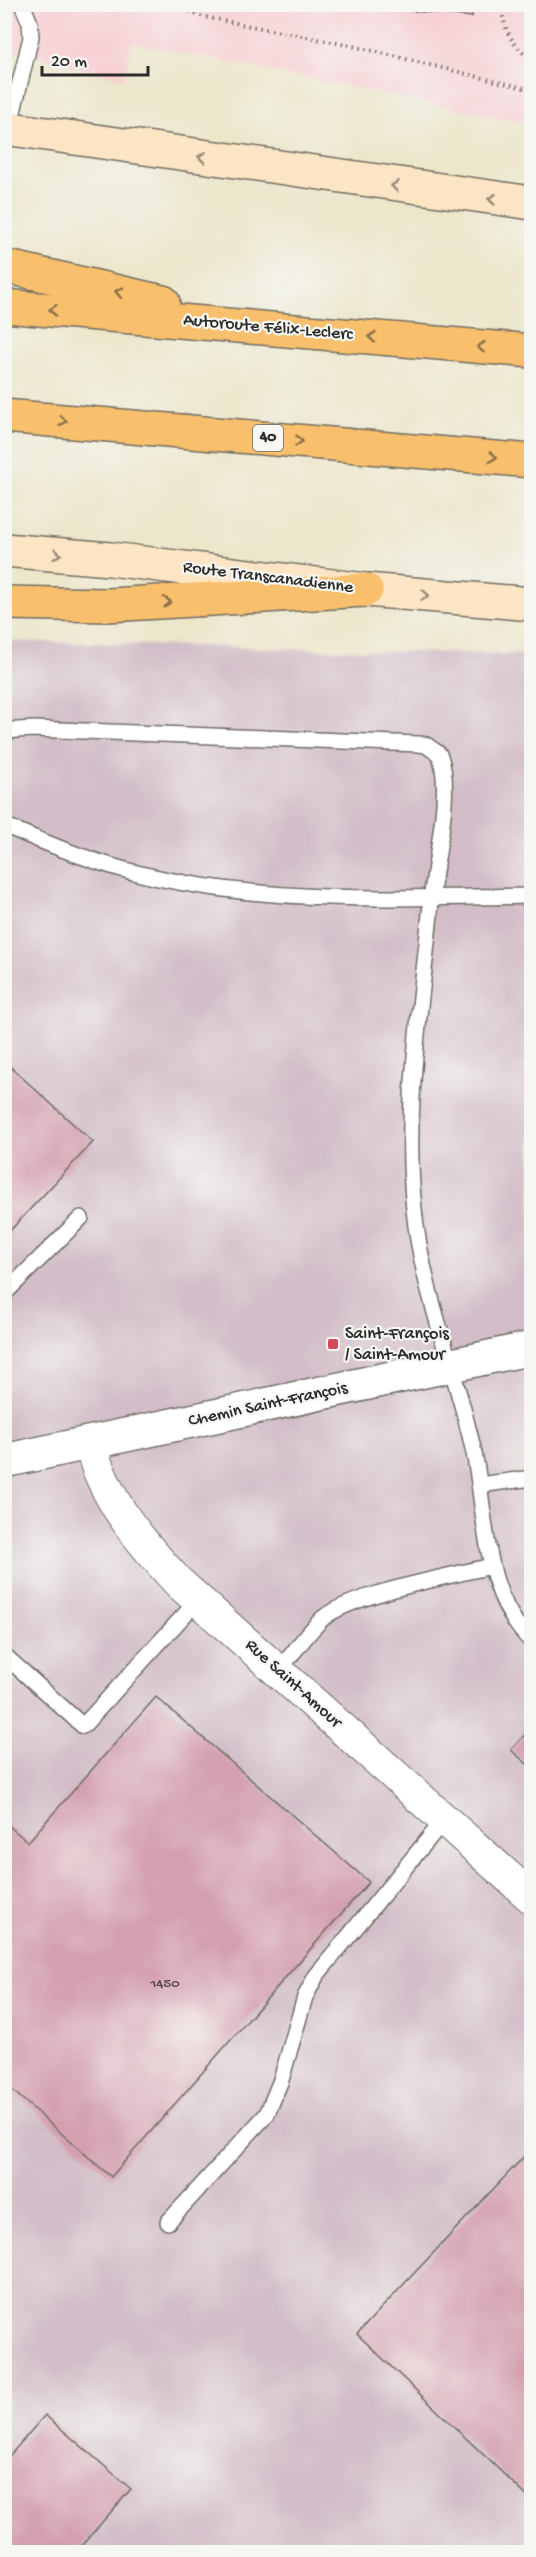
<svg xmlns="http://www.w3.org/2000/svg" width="536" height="2557" font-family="'Gochi Hand',sans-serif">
<rect width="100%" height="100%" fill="#f6f6f2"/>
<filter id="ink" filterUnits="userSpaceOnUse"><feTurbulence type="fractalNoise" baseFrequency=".0167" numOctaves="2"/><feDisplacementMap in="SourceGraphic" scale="12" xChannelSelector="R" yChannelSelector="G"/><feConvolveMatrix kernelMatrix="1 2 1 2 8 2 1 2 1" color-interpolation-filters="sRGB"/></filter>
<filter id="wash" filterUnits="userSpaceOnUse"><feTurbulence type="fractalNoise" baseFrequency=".008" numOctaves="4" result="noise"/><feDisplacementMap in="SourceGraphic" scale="24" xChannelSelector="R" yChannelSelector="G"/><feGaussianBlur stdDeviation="1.35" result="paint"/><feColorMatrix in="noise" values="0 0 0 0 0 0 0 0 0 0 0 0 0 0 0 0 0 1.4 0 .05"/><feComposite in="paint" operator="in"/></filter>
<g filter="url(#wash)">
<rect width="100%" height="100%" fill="#ece6cb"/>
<polygon fill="#f7cfd4" points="4,5 531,5 531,124 133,43 123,79 5,48"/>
<polygon fill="#d2bdc8" points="5,641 531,655 531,2552 5,2552"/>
<g id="blocks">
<g fill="#d4a0b0">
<polygon points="346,4 473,4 472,17"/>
<polygon points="4,1061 93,1142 4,1237"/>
<polygon points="156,1697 369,1882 111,2177 4,2083 4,1822 28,1842"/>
<polygon points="532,1727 532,1768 511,1750"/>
<polygon points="532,2148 532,2501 357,2334"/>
<polygon points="45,2415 131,2489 76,2552 4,2552 4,2462"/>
</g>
</g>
</g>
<g filter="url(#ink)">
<use href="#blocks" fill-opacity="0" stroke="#6f6c63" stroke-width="1.5"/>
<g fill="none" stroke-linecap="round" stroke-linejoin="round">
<defs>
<g id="service">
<polyline points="9,128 31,37 30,23 22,4"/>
<path d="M4,731L33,729L419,744L426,745L439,754C454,788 434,864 431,903C422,1003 403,1108 414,1209C422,1294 458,1374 475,1458C487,1520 483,1595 532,1642"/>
<path d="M4,825C49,845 94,863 141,874C268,905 402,898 532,896"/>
<polyline points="4,1294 81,1218"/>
<polyline points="479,1485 532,1478"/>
<polyline points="4,1655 83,1726 198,1600"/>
<path d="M278,1671C293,1654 307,1633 323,1618C352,1594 451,1576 491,1566"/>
<polyline points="168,2222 267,2114 281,2080 305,1997 316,1976 444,1820"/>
</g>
<path id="minor" d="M90,1443C103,1498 140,1541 178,1582L532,1898"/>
<polyline id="tertiary" points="4,1461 532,1348"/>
<g id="secondary">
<polyline points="4,128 532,203"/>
<polyline points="4,550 110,559 366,590 532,604"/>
</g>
<g id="motorway">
<polyline points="4,266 163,302"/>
<polyline points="4,306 532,351"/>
<polyline points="4,416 532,461"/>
<polyline points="4,603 108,605 366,590"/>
</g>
</defs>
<use href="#service" stroke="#6f6c63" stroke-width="18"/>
<use href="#minor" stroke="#6f6c63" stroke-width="34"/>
<use href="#tertiary" stroke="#6f6c63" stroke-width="36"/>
<use href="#secondary" stroke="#6f6c63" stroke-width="36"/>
<use href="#motorway" stroke="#6f6c63" stroke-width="36"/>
<g stroke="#6f6c63" stroke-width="4" stroke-dasharray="1.5 4.5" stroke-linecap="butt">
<polyline points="173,4 200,16 357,47 532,90"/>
<path d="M501,4C503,28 512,46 532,60"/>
</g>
<use href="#service" stroke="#fff" stroke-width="15"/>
<use href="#minor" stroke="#fff" stroke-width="32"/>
<use href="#tertiary" stroke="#fff" stroke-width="33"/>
<use href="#secondary" stroke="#fce5c4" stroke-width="33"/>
<use href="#motorway" stroke="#f8bf6c" stroke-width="33"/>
</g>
<defs><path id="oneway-chevron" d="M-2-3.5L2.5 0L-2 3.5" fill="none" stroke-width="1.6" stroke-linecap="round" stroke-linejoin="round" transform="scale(1.5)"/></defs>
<g stroke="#948878">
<use href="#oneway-chevron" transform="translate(202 157) rotate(-172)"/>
<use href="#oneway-chevron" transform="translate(395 186) rotate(-172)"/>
<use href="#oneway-chevron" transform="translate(492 199) rotate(-173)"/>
<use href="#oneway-chevron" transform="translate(57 554) rotate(5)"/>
<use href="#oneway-chevron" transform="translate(425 595) rotate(5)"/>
</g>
<g stroke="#876e48">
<use href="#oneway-chevron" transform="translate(119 292) rotate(-167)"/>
<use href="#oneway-chevron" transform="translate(53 310) rotate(-175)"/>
<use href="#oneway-chevron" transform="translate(372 337) rotate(-175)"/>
<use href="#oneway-chevron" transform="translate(481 347) rotate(-175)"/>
<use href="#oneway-chevron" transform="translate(63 421) rotate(5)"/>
<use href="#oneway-chevron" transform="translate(299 441) rotate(5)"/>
<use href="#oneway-chevron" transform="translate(493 457) rotate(5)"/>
<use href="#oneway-chevron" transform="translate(167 602) rotate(-3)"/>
</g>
</g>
<rect fill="#d1495b" stroke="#f6f6f2" stroke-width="2" x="327" y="1338" width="12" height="12" rx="3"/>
<g text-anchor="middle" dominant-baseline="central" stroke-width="4.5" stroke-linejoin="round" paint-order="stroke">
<g font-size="15" fill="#55484c">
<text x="165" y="1984">1450</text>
</g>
<rect fill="#f6f6f2" stroke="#686867" stroke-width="1.5" x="253" y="425" width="30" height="26" rx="4.5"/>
<g font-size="16" font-weight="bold" fill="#2b2b2b">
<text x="268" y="438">40</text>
</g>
<g font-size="18" fill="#2b2b2b" stroke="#f6f6f2">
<text transform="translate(268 328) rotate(5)">Autoroute Félix-Leclerc</text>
<text transform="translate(268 578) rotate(7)">Route Transcanadienne</text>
<text transform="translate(268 1405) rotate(-12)">Chemin Saint-François</text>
<text transform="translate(293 1684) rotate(42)">Rue Saint-Amour</text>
</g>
<g font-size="18" fill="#2b2b2b" stroke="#f6f6f2" text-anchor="start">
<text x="345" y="1334">Saint-François<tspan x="345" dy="21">/ Saint-Amour</tspan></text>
</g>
</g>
<rect width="536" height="2557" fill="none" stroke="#f6f6f2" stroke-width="24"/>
<path d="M42 66v9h106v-9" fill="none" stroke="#2b2b2b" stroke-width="3"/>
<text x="51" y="66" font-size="18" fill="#2b2b2b" stroke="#f6f6f2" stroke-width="4.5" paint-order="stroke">20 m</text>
</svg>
